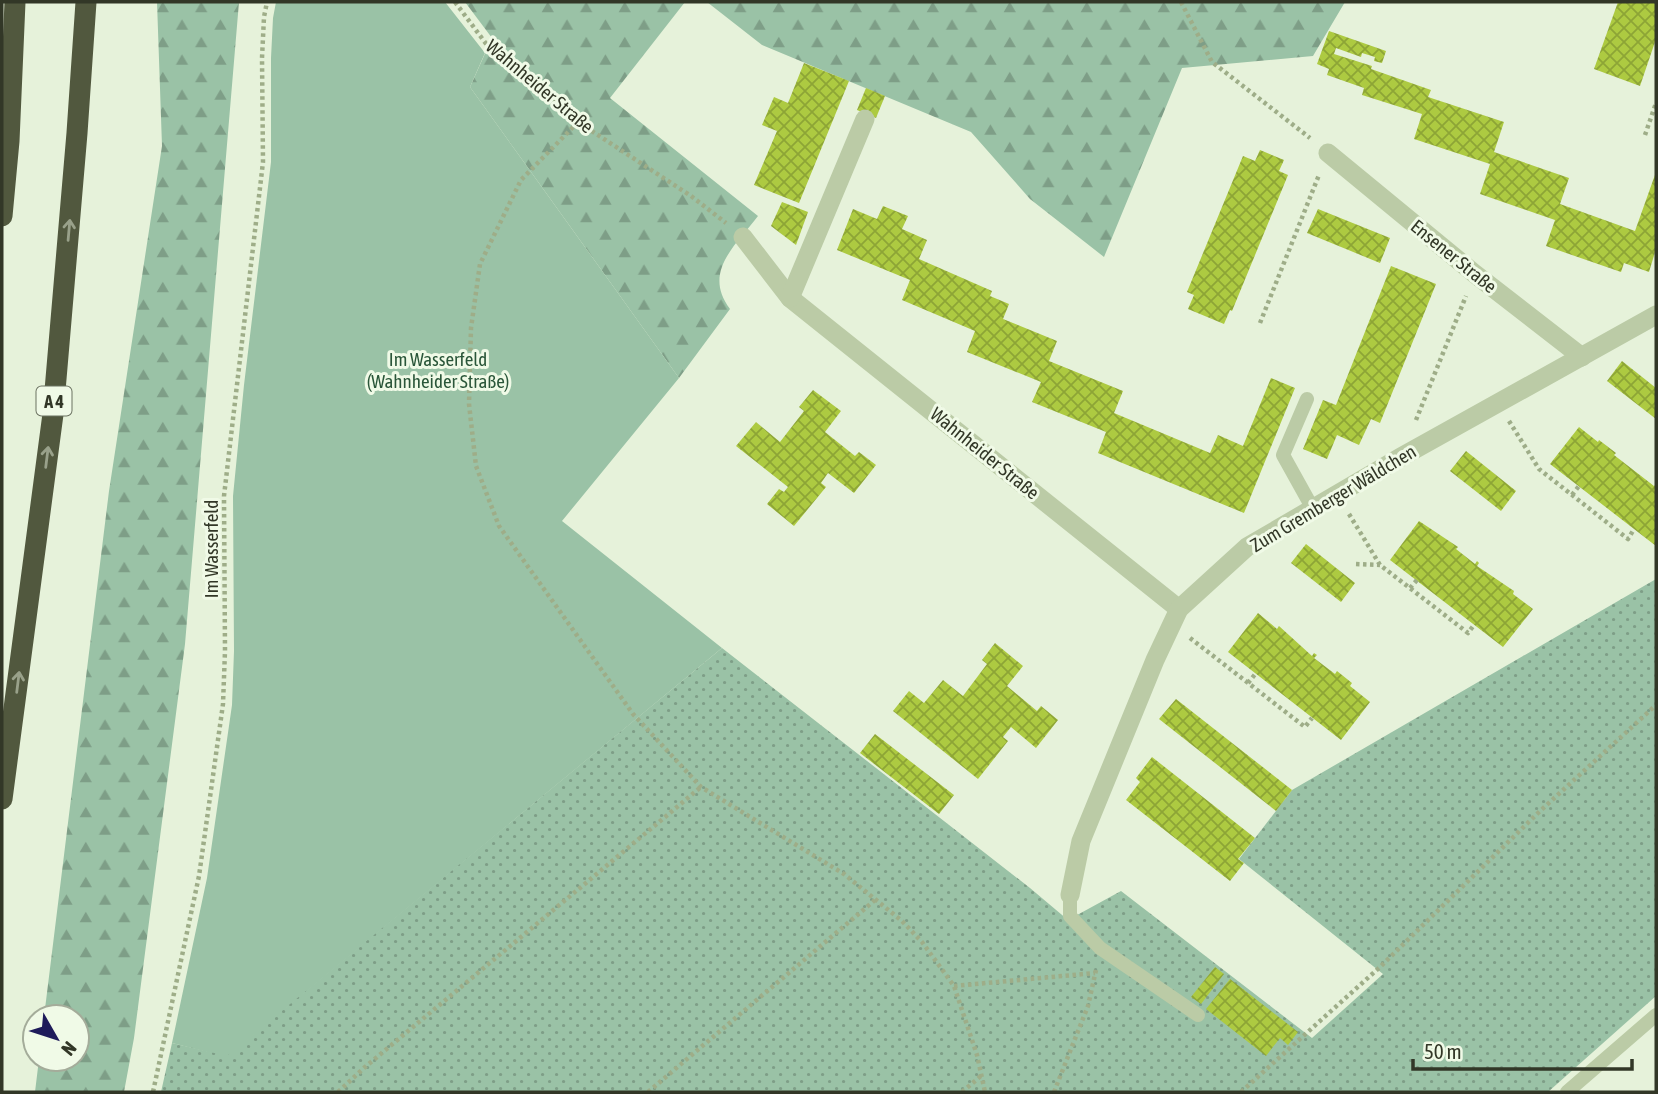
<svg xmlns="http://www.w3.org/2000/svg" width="1658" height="1094" font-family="'Asap Condensed',sans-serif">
<defs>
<pattern id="forest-firs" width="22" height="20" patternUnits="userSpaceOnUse" patternTransform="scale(1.75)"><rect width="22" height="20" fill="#9ac2a6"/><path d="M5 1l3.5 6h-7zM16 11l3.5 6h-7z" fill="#7e9e87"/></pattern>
<pattern id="garden-dots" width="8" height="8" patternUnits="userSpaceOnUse" patternTransform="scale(1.75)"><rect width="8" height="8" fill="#9ac2a6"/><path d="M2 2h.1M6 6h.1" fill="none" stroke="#7e9e87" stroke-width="1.8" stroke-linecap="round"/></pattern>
<pattern id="building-cross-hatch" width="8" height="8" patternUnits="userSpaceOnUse" patternTransform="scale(1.75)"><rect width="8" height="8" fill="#adca41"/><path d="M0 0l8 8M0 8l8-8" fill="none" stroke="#8da536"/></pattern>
</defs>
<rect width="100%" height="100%" fill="#e6f2da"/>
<g fill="url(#forest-firs)">
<polygon points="157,2 239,2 185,644 134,1038 124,1092 35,1092 39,1059 77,1059 77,1017 44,1017 109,491 162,146"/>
<path d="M465,2H685L610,98L758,216C736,245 702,272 730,309L679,378L470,87L492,38Z"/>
<polygon points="707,2 1345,2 1313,56 1182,68 1104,257 1030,199 971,132 762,45"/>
</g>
<polygon fill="#9ac2a6" points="276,2 445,2 485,53 470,87 679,378 562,521 722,648 227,1057 172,1043 207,878 232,705 234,651 233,496 244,385 271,162 271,58 273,18"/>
<polygon fill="url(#garden-dots)" points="1656,579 1656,996 1548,1092 161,1092 172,1043 227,1056 722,648 1030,888 1068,920 1121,891 1312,1038 1383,974 1239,859 1292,790"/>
<g fill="url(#building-cross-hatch)">
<polygon points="1618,2 1656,2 1656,39 1640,86 1594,69"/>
<polygon points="1329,31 1386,51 1382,63 1374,61 1375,57 1362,53 1361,57 1336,48 1334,54 1372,66 1371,69 1431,90 1428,97 1504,122 1494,152 1569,178 1560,204 1635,231 1656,172 1656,249 1649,272 1624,263 1621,272 1546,246 1555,220 1480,194 1490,164 1414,139 1422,114 1362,95 1364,88 1327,75 1329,69 1317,64"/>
<polygon points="804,63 849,81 799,203 754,185 777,131 762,125 774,97 788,103"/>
<polygon points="866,88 885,96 876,118 857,110"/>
<polygon points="1260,150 1284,160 1279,171 1288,175 1232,311 1230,310 1224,324 1188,309 1194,295 1187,292 1243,156 1255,161"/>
<polygon points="782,202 808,212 796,245 771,226"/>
<polygon points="883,206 908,216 902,229 927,240 919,259 992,291 990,296 1009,304 1003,319 1057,341 1049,361 1123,391 1114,413 1210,453 1218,435 1243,446 1271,378 1295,388 1244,513 1098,453 1106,432 1032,402 1041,382 967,352 975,331 902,300 910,280 837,250 853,209 877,219"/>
<polygon points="1318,209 1390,238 1380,263 1307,233"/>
<polygon points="1391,266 1436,284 1380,423 1371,419 1359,445 1337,435 1327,459 1303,449 1323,400 1336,405"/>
<polygon points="1622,361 1656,388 1656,419 1607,381"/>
<polygon points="813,390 841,411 825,432 855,456 859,452 876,465 854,493 828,473 821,483 826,487 794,526 767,504 779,489 784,492 788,487 736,446 756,422 780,442 804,411 799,407"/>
<polygon points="1579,427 1598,442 1599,440 1616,453 1614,455 1654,486 1656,484 1656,546 1550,464"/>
<polygon points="1466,451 1516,491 1501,511 1450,471"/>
<polygon points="1419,521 1458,547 1456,549 1475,564 1477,561 1479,563 1477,566 1514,591 1513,594 1533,609 1503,647 1390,560"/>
<polygon points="1306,544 1355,583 1341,602 1291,563"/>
<polygon points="1258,613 1277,629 1279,626 1312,656 1314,653 1317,655 1314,658 1335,674 1337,671 1352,683 1350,686 1370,702 1341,740 1228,652"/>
<polygon points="995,643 1023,666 1007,686 1037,711 1041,706 1058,720 1036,748 1011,727 1003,737 1008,741 978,779 893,711 909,691 924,703 943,680 963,696 987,664 982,660"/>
<polygon points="1176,699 1292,790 1276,811 1159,719"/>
<polygon points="875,734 954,795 939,814 860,753"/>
<polygon points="1152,757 1255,838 1238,859 1244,863 1230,881 1126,800 1140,782 1136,778"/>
<polygon points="1215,967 1224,974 1201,1004 1191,997"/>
<polygon points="1230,979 1298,1032 1288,1045 1280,1038 1266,1056 1206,1009"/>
</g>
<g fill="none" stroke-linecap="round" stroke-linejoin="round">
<g stroke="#9ead88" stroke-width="4.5" stroke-dasharray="3.5 3.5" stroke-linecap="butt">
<polyline points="455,2 487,45 578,122 691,196 726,223"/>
<polyline points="1181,2 1212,62 1310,138"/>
<polyline points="578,122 521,180 480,264 471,328 469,404 476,466 499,526 633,714 701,787 844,874 902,921 922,942 954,986 977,1055 985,1092"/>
<polyline points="1645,135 1656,103"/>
<polyline points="1260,323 1319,175"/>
<polyline points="1416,420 1466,296"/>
<polyline points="1509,421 1539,469 1628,539 1634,529"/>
<polyline points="1572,495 1579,486"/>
<polyline points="1349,514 1380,565 1468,633 1474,625"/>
<polyline points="1356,564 1380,565"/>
<polyline points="1410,588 1417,580"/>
<polyline points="1190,638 1305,727 1312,718"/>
<polyline points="1248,683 1256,673"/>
<polyline points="954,986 1095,973"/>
<polyline points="153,1092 199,876 223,704 225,651 224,496 263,162 262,58 264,17 267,2"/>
<polyline points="338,1092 365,1067 701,787"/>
<polyline points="648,1092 875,900"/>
<polyline points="962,1092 982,1075"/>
<polyline points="1054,1092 1088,1006 1096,970"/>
<polyline points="1241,1092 1380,967 1539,812 1656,705"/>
</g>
<g stroke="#bbcba6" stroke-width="14">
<polyline points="1307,399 1283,455 1313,509"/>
<polyline points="1070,895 1070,916 1100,948 1198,1015"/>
<polyline points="1567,1092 1656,1015"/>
</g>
<g stroke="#bbcba6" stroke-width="19">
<polyline points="1328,153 1475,274 1582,357"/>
<polyline points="743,237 790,298 1179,609"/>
<polyline points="790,298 865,119"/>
<polyline points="1070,895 1081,841 1155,660 1179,609 1247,547 1401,457 1656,315"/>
</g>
<g stroke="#51583e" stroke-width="21">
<polyline points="2,216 9,141 15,2"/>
<polyline points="2,799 53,414 77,133 86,2"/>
</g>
</g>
<defs><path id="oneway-shaft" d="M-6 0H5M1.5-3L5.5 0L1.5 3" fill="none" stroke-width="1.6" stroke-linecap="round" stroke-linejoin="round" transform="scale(1.75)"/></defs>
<g stroke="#99a18a">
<use href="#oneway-shaft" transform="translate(69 230) rotate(-85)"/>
<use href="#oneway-shaft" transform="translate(47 457) rotate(-83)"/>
<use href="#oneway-shaft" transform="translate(18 682) rotate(-83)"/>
</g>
<g text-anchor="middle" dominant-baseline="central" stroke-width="6" stroke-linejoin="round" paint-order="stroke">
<rect fill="#f0fae7" stroke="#6b7261" stroke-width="2" x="36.5" y="386.5" width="35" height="29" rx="5"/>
<g font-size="18" font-weight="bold" fill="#323727">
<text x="54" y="401">A 4</text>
</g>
<g font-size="19" fill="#323727" stroke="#f0fae7">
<text transform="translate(540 86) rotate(40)">Wahnheider Straße</text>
<text transform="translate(1454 256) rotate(39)">Ensener Straße</text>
<text transform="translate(985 453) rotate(39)">Wahnheider Straße</text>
<text transform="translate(1333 498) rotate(-31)">Zum Gremberger Wäldchen</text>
<text transform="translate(211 549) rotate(-90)">Im Wasserfeld</text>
</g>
<g font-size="19" fill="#2a5639" stroke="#f0fae7">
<text x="438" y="359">Im Wasserfeld<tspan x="438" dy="22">(Wahnheider Straße)</tspan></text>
</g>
</g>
<rect width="1658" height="1094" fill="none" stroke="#323727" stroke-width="7"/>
<g transform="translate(56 1038) rotate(129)"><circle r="33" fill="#f0fae7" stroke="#a4ac9a" stroke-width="2"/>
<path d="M0-5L12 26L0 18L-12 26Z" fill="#1e1b5a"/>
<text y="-10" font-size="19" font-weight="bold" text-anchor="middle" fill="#323727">N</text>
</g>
<path d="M1413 1059v10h219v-10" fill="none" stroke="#323727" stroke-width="3.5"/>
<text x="1424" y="1059" font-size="21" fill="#323727" stroke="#f0fae7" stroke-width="5" paint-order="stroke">50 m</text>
</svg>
